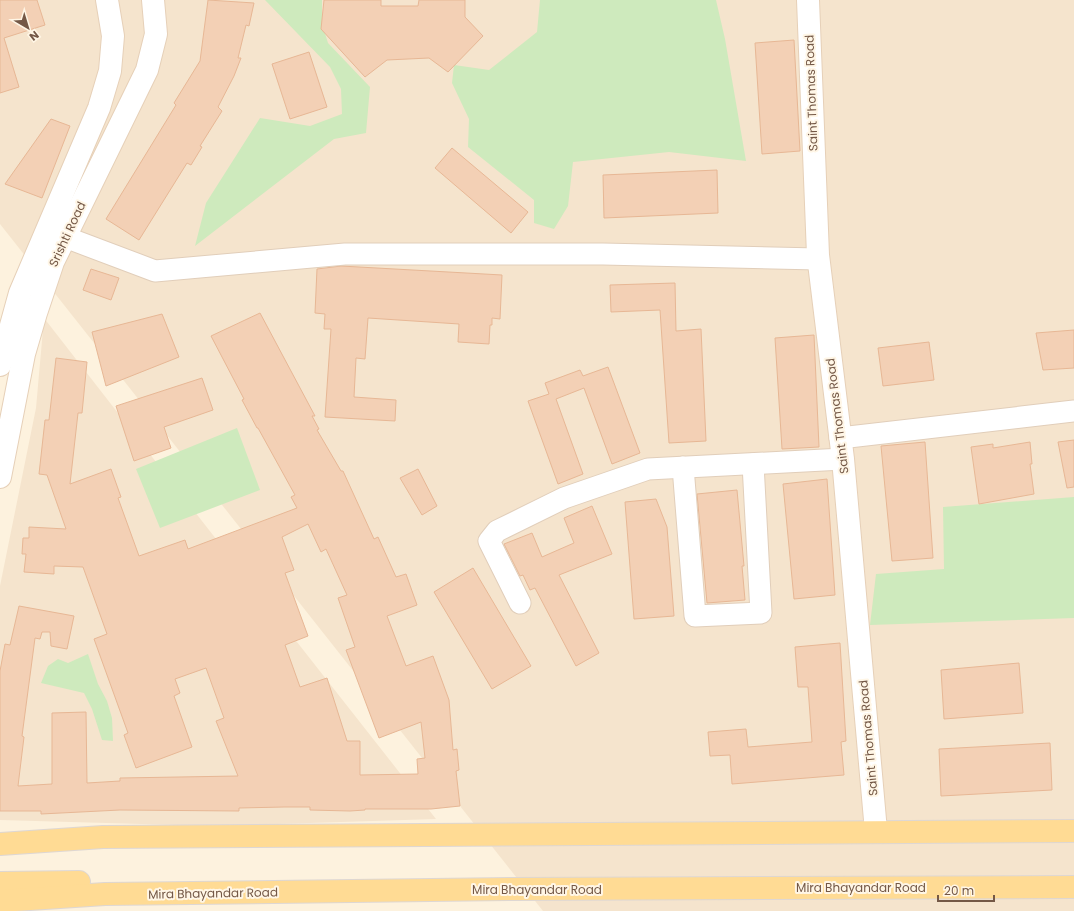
<svg xmlns="http://www.w3.org/2000/svg" width="1074" height="911" font-family="Poppins,sans-serif">
<rect width="100%" height="100%" fill="#fdf2de"/>
<g fill="#f5e4cd">
<polygon points="0,0 1074,0 1074,911 543,911 0,224"/>
<polygon points="44,318 209,530 436,819 213,826 0,820 0,586 36,408"/>
</g>
<g fill="#ceeabd">
<polygon points="265,0 322,0 322,24 328,43 370,87 366,133 334,139 195,246 206,203 260,118 310,126 342,114 341,89 330,67"/>
<polygon points="540,0 716,0 725,39 746,161 669,152 573,162 568,206 554,229 534,223 534,200 468,147 469,119 452,83 454,65 489,70 537,32"/>
<polygon points="237,428 260,490 160,528 136,469"/>
<polygon points="1074,497 1074,618 870,625 876,574 944,569 943,507"/>
<polygon points="88,654 98,684 107,701 112,718 113,741 102,740 92,709 84,693 41,683 48,666 58,659 68,663"/>
</g>
<g fill="#f3d0b5" stroke="#e7b795" fill-rule="evenodd">
<polygon points="0,0 37,0 45,25 4,38 19,87 0,93"/>
<polygon points="208,0 254,3 249,26 246,25 238,58 241,58 234,76 218,107 222,111 200,146 202,147 191,165 187,163 139,240 106,219 176,105 174,103 200,61"/>
<polygon points="324,0 381,0 381,6 418,6 419,0 465,0 465,17 483,36 448,72 429,58 387,60 365,77 321,29"/>
<polygon points="794,40 800,151 762,154 755,43"/>
<polygon points="309,52 327,107 290,119 272,64"/>
<polygon points="51,119 70,126 42,198 5,184"/>
<polygon points="452,148 528,212 511,233 435,168"/>
<polygon points="717,170 718,213 604,218 603,175"/>
<polygon points="341,266 502,275 500,319 492,318 492,325 490,325 489,344 458,342 459,324 368,318 365,359 356,358 354,397 396,400 395,421 325,417 331,329 324,329 325,314 315,313 317,269"/>
<polygon points="91,269 119,278 111,300 83,290"/>
<polygon points="675,283 676,331 701,329 706,441 669,443 660,310 611,312 610,285"/>
<path d="M260,313L315,416H312L319,429L317,430L341,471H343L374,539L378,537L396,577L406,574L417,605L387,616L406,666L433,656L449,700L453,750L457,749L459,770L456,771L460,806L431,809H365V810L350,811L310,810V807H284L239,808V811L120,810L41,814V811H0V671L5,644L10,645L19,606L74,616L67,649L51,646L50,632H42L40,639L35,638L22,736L24,737L18,786L52,784V713L86,712L87,783L120,781V778L238,776L216,721L224,718L206,668L175,679L180,693L174,696L192,747L136,768L124,735L128,733L94,639L107,634L83,567L54,566V574L24,572L26,554H22L23,538H29V527L66,529L47,475L39,474L45,420H49L56,358L87,362L82,413H78L70,484L111,469L121,497L118,498L139,556L185,540L188,549L297,508L291,497L295,495L258,428H257L242,400L244,399L211,336ZM308,524L321,552L326,549L347,595L338,598L355,647L346,650L379,738L421,722L425,758L417,759L418,774L360,775V741H347L327,678L300,687L285,645L308,636L285,573L294,570L282,537Z"/>
<polygon points="162,314 179,357 106,386 92,332"/>
<polygon points="1074,330 1074,368 1043,370 1036,333"/>
<polygon points="814,335 819,447 782,449 775,338"/>
<polygon points="929,342 934,380 883,386 878,348"/>
<polygon points="608,367 640,453 612,464 584,388 556,399 583,474 558,484 528,401 549,394 545,383 580,370 583,376"/>
<polygon points="202,378 213,410 164,427 171,448 134,461 116,406"/>
<polygon points="1074,440 1074,487 1067,488 1058,442"/>
<polygon points="925,442 933,558 892,561 881,446"/>
<polygon points="1030,442 1032,464 1030,464 1034,494 979,504 971,447 993,444 993,448"/>
<polygon points="418,469 437,506 422,515 400,478"/>
<polygon points="827,479 835,595 794,599 783,484"/>
<polygon points="737,490 744,566 742,566 745,600 707,603 697,494"/>
<polygon points="656,499 667,527 674,616 634,619 625,502"/>
<polygon points="592,506 612,554 559,575 599,653 576,666 535,588 530,590 523,575 520,576 504,544 532,533 542,557 574,543 564,518"/>
<polygon points="473,568 531,666 492,689 434,592"/>
<polygon points="840,643 846,741 841,742 844,775 732,784 730,755 710,756 708,732 746,729 748,747 812,742 808,687 798,687 795,647"/>
<polygon points="1019,663 1023,713 944,719 941,670"/>
<polygon points="1050,743 1052,790 941,796 939,749"/>
</g>
<g fill="none" stroke-linecap="round" stroke-linejoin="round">
<defs>
<g id="street">
<polyline points="65,237 155,271 345,254 603,254 818,259"/>
<polyline points="840,438 1074,411"/>
<polyline points="683,467 695,616 761,613 753,464"/>
<polyline points="520,603 489,541 497,531 564,498 648,469 843,459"/>
</g>
<g id="secondary">
<polyline points="808,0 818,255 843,459 876,831"/>
<polyline points="0,365 20,293 99,108 110,71 113,36 107,0"/>
<polyline points="0,477 24,354 36,313 53,262 147,70 156,34 153,0"/>
</g>
<g id="primary">
<polyline points="0,844 103,837 1074,831"/>
<polyline points="0,883 79,882"/>
<polyline points="0,901 105,894 509,889 1074,887"/>
</g>
</defs>
<use href="#street" stroke="#e1ceba" stroke-width="23"/>
<use href="#secondary" stroke="#e6d0b8" stroke-width="24"/>
<use href="#primary" stroke="#ded7d3" stroke-width="24"/>
<use href="#street" stroke="#fff" stroke-width="21"/>
<use href="#secondary" stroke="#fff" stroke-width="22"/>
<use href="#primary" stroke="#ffdb94" stroke-width="22"/>
</g>
<g text-anchor="middle" dominant-baseline="central" stroke-width="4" stroke-linejoin="round" paint-order="stroke">
<g font-size="12" fill="#745846" stroke="#fff6e6">
<text transform="translate(811 93) rotate(-92)">Saint Thomas Road</text>
<text transform="translate(67 234) rotate(-65)">Srishti Road</text>
<text transform="translate(837 416) rotate(-97)">Saint Thomas Road</text>
<text transform="translate(868 738) rotate(-95)">Saint Thomas Road</text>
<text x="861" y="887">Mira Bhayandar Road</text>
<text x="537" y="889">Mira Bhayandar Road</text>
<text transform="translate(213 893) rotate(-1)">Mira Bhayandar Road</text>
</g>
</g>
<g transform="translate(28 28) rotate(142)" stroke="#fff6e6" stroke-width="3" paint-order="stroke">
<path d="M0-3L7 15L0 10L-7 15Z" fill="#745846"/>
<text y="-6" font-size="11" font-weight="bold" text-anchor="middle" fill="#745846">N</text>
</g>
<path d="M938 895v6h56v-6" fill="none" stroke="#745846" stroke-width="2"/>
<text x="944" y="895" font-size="12" fill="#745846" stroke="#fff6e6" stroke-width="3" paint-order="stroke">20 m</text>
</svg>
